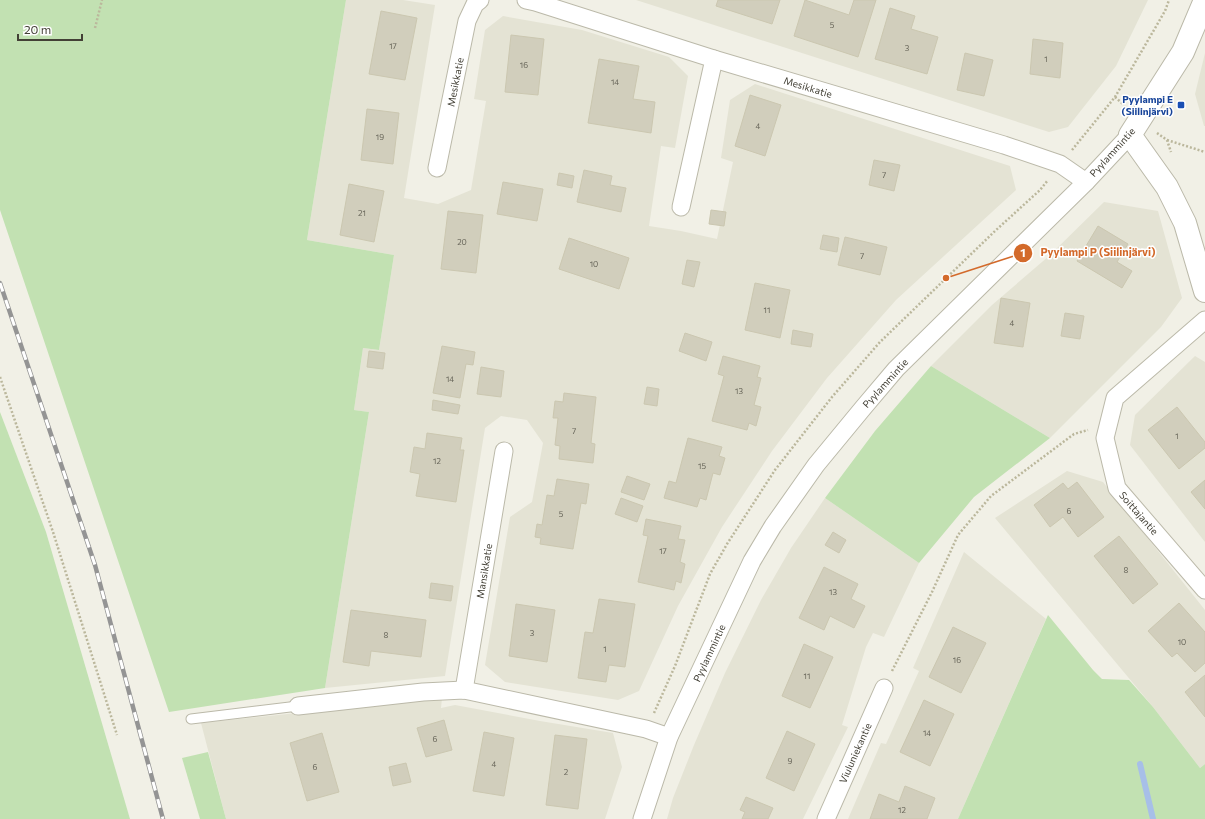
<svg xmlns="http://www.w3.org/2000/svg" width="1205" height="819" font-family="Commissioner,sans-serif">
<rect width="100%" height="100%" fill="#f1f0e6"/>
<g fill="#e4e3d4">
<polygon points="346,0 403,0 435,5 404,198 438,204 471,190 486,101 474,99 485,30 503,16 582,30 669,57 688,76 675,148 661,146 649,226 681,231 717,239 733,162 721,158 730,100 755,84 1010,166 1016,190 896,300 827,378 772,451 722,527 678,606 639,691 618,700 505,682 485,665 510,517 532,502 543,443 527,420 501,416 485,428 445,676 325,688 369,412 354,410 363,348 379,350 394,255 307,240"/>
<polygon points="636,0 1148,0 1116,66 1068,127 1049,132"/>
<polygon points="1205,53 1205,126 1204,126 1195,94"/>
<polygon points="1104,202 1158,211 1182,298 1161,327 1050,438 931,366 992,305 1049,256"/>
<polygon points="1195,356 1205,362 1205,542 1130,445 1135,415"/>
<polygon points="1067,471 1103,482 1205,610 1205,764 1200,768 1153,707 995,518"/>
<polygon points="825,498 919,563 884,637 873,633 866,647 842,725 848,727 803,819 667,819 673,798 694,745 725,673 761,600 791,548"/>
<polygon points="964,552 1046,619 958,819 848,819 881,743 886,744 919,671 913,668"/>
<polygon points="442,698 441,708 455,705 540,721 613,733 622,767 605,819 226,819 201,723"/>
</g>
<g fill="#c2e1b2">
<polygon points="0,0 346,0 307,240 394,255 379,350 363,348 354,410 369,412 325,688 169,712 0,210"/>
<polygon points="931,366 1050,438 974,497 919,563 825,498 875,431"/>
<polygon points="0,412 46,532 130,819 0,819"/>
<polygon points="1048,615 1093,670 1102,679 1129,680 1153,707 1200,768 1205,764 1205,819 958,819"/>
<polygon points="208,752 226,819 200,819 182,758"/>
</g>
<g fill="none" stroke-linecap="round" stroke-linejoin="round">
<polyline stroke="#a7bfe8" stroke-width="6" points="1140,764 1153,819"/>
</g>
<g fill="#d1cebc" stroke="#cbc7b0">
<polygon points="718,0 780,0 772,24 716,6"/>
<polygon points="805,0 849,15 854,0 876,0 858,57 794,36"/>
<polygon points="890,8 915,16 911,29 938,37 927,74 875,59"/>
<polygon points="381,11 417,18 405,80 369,74"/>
<polygon points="511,35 544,39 538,95 505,92"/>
<polygon points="1033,39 1063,43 1060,78 1030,74"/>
<polygon points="965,53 993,60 984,96 957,90"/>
<polygon points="599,59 639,66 633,99 655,102 651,133 588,123"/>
<polygon points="750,95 781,105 765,156 735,146"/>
<polygon points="367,109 399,113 393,164 361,160"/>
<polygon points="874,160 900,165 894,191 869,185"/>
<polygon points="584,170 612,176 610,185 626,188 621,212 577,202"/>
<polygon points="559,173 574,176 572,188 557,185"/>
<polygon points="503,182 543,189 537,221 497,214"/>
<polygon points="349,184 384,191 374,242 340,235"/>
<polygon points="711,210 726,212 724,226 709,224"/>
<polygon points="448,211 483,215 476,273 441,269"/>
<polygon points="1098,226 1128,244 1117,262 1132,271 1122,288 1077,261"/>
<polygon points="823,235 839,238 837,252 820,249"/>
<polygon points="845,237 887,247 880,275 838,265"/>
<polygon points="569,238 629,258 619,289 559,269"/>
<polygon points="687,260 700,262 694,287 682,284"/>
<polygon points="755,283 790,290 780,338 745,330"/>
<polygon points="1001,298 1030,303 1023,347 994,343"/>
<polygon points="1065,313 1084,316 1080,339 1061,336"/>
<polygon points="793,330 813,334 811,347 791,344"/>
<polygon points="685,333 712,342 706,361 679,351"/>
<polygon points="442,346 475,352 473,365 466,364 460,398 433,393"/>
<polygon points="369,351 385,353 383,369 367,367"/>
<polygon points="723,356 760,366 757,377 761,378 754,405 761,407 756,426 749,423 747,430 712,421 724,376 718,374"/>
<polygon points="481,367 504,371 501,397 477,394"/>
<polygon points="647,387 659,389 657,406 644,404"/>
<polygon points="564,393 596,397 591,443 595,444 593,463 559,459 560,446 555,445 558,418 553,418 555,401 563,402"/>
<polygon points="433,400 460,405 458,414 432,410"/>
<polygon points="1177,407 1205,442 1205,448 1179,469 1148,430"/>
<polygon points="427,433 462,438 460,450 464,450 456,502 416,496 420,474 410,472 414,447 425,449"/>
<polygon points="688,438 722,447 719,456 725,458 720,475 713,473 706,500 700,498 697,507 664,498 669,481 676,483"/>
<polygon points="627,476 650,484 644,500 621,492"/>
<polygon points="557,479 589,484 586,504 581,503 573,549 540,544 541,538 535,537 537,524 542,525 547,495 554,496"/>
<polygon points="1205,480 1205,509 1191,492"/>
<polygon points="1077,482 1104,517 1078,537 1063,517 1050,527 1034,505 1063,483 1068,489"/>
<polygon points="621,498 643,506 637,522 615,514"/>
<polygon points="646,519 681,526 678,539 685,540 680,562 685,564 681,583 676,581 674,590 638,582 648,536 643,535"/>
<polygon points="833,532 846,540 839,553 825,545"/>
<polygon points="1119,536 1158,584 1133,604 1094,556"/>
<polygon points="824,567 858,584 851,599 865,606 854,628 830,616 824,630 799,618"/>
<polygon points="431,583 453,586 451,601 429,598"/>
<polygon points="599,599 635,604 625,667 609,665 606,682 578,678 585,632 593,633"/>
<polygon points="1179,603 1205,632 1205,663 1195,672 1177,653 1172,657 1148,631"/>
<polygon points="516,604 555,610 547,662 509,656"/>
<polygon points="351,610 426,620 421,657 371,651 369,666 343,662"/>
<polygon points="953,627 986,643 961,693 929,677"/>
<polygon points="804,644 833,657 810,708 782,696"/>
<polygon points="1205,675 1205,717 1185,692"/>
<polygon points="924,700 954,714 930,766 900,752"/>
<polygon points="444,720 452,750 426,757 417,728"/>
<polygon points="787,731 815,744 794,791 766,778"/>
<polygon points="484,732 514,738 504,796 473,791"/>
<polygon points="322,733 339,792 307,801 290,743"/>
<polygon points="555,735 587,739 578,809 546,805"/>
<polygon points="406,763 411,782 393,786 389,767"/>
<polygon points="905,786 935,798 927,819 870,819 879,794 899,802"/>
<polygon points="746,797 773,808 768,819 742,819 745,812 740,810"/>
</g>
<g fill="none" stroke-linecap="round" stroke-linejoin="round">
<defs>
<polyline id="service" points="191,719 298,706"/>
<g id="minor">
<polyline points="526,0 535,2 714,59 1004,145 1060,164 1086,182"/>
<polyline points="437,168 467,21 475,4 480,0"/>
<polyline points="681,207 714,59"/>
<polyline points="1205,320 1115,398 1105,438 1117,488 1205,590"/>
<polyline points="464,690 504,451"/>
<polyline points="298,706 423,692 464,690 646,729 669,737"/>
<polyline points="642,819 669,737 752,561 773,526 816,465 863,408 896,369 1086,182 1130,135"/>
<polyline points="826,819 884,688"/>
</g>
<polyline id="tertiary" points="1205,0 1183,52 1130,135 1167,187 1185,223 1205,291"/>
</defs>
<use href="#service" stroke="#bbb9a9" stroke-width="11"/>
<use href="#minor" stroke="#bbb9a9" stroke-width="19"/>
<use href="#tertiary" stroke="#bbb9a9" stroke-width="24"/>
<g stroke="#bbb79c" stroke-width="2.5" stroke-dasharray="2 2" stroke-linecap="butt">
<polyline points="95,28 102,0"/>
<polyline points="1115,97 1124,105"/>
<polyline points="1157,133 1167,140 1171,152"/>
<polyline points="1167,140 1205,152"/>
<polyline points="1072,150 1115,97 1165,11 1169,0"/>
<polyline points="0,377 53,532 117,735"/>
<polyline points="892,671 932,592 958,535 991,496 1074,434 1088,430"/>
<polyline points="654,713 675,666 710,574 727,544 775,470 832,397 880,342 995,231 1040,190 1048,180"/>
</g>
<use href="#service" stroke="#fff" stroke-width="9"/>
<use href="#minor" stroke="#fff" stroke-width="17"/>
<use href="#tertiary" stroke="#fff" stroke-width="22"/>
<defs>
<polyline id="rail" points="0,283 95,565 163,819"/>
</defs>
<use href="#rail" stroke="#949494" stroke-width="4.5"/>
<use href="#rail" stroke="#fff" stroke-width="3" stroke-dasharray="9" stroke-linecap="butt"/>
</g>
<rect fill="#1a4fb4" stroke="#fff" stroke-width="1.5" x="1177" y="101" width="8" height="8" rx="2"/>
<g text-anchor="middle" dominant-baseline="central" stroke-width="3" stroke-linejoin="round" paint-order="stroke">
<g font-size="8" fill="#666458">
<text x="832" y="25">5</text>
<text x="393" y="46">17</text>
<text x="907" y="48">3</text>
<text x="1046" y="59">1</text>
<text x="524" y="65">16</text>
<text x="615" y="82">14</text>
<text x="758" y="126">4</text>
<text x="380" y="137">19</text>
<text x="884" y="175">7</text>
<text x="362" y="213">21</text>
<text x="462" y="242">20</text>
<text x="862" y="256">7</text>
<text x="594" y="264">10</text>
<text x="767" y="310">11</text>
<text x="1012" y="323">4</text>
<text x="450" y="379">14</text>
<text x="739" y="391">13</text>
<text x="574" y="431">7</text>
<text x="1177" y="436">1</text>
<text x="437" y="461">12</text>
<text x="702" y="466">15</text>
<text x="1069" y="511">6</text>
<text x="561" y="514">5</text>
<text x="663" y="551">17</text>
<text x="1126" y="570">8</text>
<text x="833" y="592">13</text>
<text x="532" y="633">3</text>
<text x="386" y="635">8</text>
<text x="1182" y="642">10</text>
<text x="605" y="649">1</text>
<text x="957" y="660">16</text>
<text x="807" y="676">11</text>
<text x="927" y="733">14</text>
<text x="435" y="739">6</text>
<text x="790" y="761">9</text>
<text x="494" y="764">4</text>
<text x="315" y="767">6</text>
<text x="566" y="772">2</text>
<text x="902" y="810">12</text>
</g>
<g font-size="10" fill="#434036" stroke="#fff">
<text transform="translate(455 82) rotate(-79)">Mesikkatie</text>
<text transform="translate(808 87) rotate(17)">Mesikkatie</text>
<text transform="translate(1112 152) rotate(-48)">Pyylammintie</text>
<text transform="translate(885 383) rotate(-48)">Pyylammintie</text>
<text transform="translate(1139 513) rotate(49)">Soittajantie</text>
<text transform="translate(484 571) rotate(-81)">Mansikkatie</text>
<text transform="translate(709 653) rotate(-65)">Pyylammintie</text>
<text transform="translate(855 753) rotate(-66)">Viuluniekantie</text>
</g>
<g font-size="10" font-weight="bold" fill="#164399" stroke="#fff" text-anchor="end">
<text x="1173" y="99">Pyylampi E<tspan x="1173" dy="12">(Siilinjärvi)</tspan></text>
</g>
</g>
<path fill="none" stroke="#d36a2b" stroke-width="1.5" d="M946 278L1023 253"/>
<g fill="#d36a2b" stroke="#fff" stroke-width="1.5">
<circle cx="946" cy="278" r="4"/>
<circle cx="1023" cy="253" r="10"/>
</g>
<g font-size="12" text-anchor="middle" font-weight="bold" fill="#fff">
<text x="1023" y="257">1</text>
</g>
<g font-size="11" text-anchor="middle" font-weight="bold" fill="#d36a2b" stroke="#fff" stroke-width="3" stroke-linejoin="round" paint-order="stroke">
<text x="1098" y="256">Pyylampi P (Siilinjärvi)</text>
</g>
<path d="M18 34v6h64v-6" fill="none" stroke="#434036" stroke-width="2"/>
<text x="24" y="34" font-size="12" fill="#434036" stroke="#ffffff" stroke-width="3" paint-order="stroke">20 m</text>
</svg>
